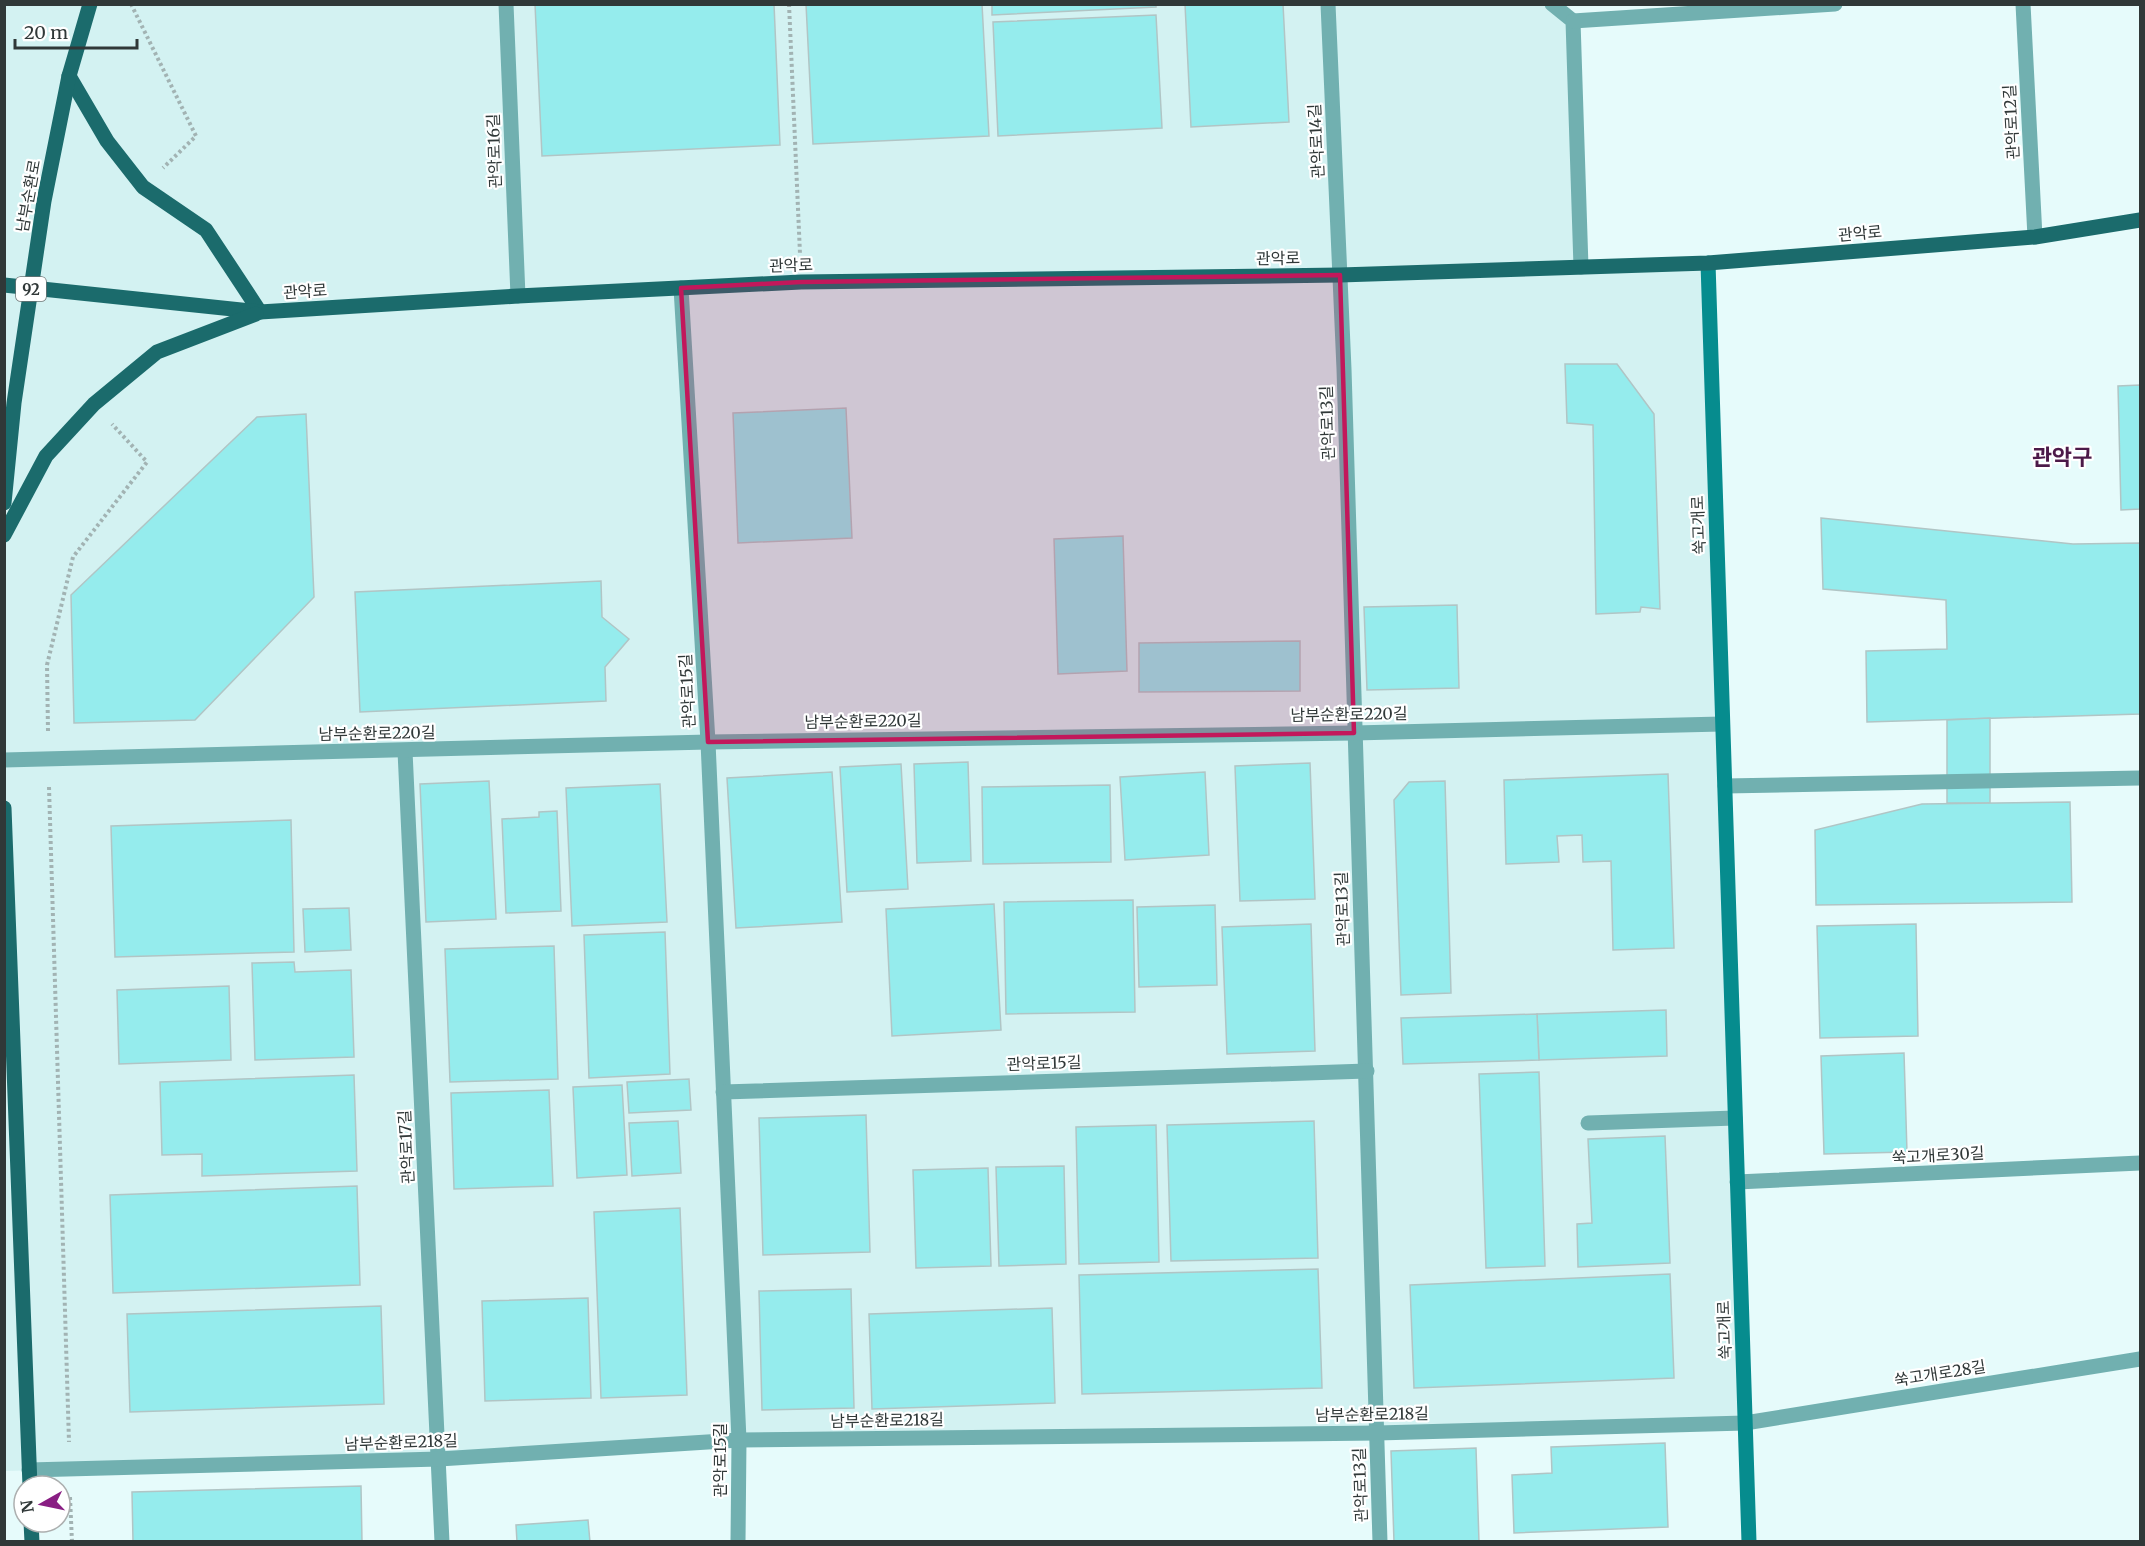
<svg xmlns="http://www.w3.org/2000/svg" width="2145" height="1546" font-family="Merriweather,'Noto Sans KR',serif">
<rect width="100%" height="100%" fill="#e6fbfb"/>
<polygon fill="#d3f2f2" points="1552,4 1573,21 1581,267 1708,263 1745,1423 739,1440 439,1459 5,1471 4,5"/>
<g fill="#95eced" stroke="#b1c5c5" stroke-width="1.5">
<polygon points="535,4 774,4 780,145 542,156"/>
<polygon points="806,4 982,4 989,136 813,144"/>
<polygon points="992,4 1156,4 1156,7 992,15"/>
<polygon points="1185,4 1283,4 1289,122 1191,127"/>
<polygon points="1156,15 1162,128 998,136 993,22"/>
<polygon points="1565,364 1617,364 1654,414 1660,609 1641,607 1640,612 1596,614 1593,425 1567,423"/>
<polygon points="2140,385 2140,509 2121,510 2118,386"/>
<polygon points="846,408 852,538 738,543 733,413"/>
<polygon points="306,414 314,597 195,720 74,723 71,595 257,417"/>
<polygon points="1821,518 2073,544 2140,543 2140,714 1867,722 1866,651 1947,649 1946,600 1823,589"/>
<polygon points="1123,536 1127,671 1058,674 1054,539"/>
<polygon points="601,581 602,617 629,639 605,667 606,701 360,712 355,592"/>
<polygon points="1457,605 1459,688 1367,690 1364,607"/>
<polygon points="1300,641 1300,691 1139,692 1139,643"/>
<polygon points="1990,718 1990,803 1947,803 1947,720"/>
<polygon points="968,762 971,861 917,863 914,764"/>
<polygon points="1310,763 1315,899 1240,901 1235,766"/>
<polygon points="901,764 908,889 847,892 840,767"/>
<polygon points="832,772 842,922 736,928 727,778"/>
<polygon points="1205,772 1209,855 1125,860 1120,777"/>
<polygon points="1668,774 1674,948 1613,950 1611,861 1583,862 1582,835 1557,836 1559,862 1506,864 1504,780"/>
<polygon points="489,781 496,919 426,922 420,784"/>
<polygon points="1445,781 1451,993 1401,995 1394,800 1409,782"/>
<polygon points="660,784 667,922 572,926 566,788"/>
<polygon points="1110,785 1111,862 983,864 982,787"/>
<polygon points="2070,802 2072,902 1816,905 1815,830 1922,804"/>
<polygon points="557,811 561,911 506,913 502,819 539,817 539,812"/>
<polygon points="291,820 294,952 115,957 111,826"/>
<polygon points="1133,900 1135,1012 1006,1014 1004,902"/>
<polygon points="994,904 1001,1030 892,1036 886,909"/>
<polygon points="1215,905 1217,985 1139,987 1137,907"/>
<polygon points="349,908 351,950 305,952 303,909"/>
<polygon points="1311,924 1315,1051 1227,1054 1222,927"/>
<polygon points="1916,924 1918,1036 1820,1038 1817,926"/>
<polygon points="665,932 670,1074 589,1078 584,935"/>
<polygon points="554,946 558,1079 450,1082 445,949"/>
<polygon points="294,962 295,972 351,970 354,1057 255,1060 252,963"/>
<polygon points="229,986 231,1060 119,1064 117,990"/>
<polygon points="1666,1010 1667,1056 1539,1060 1537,1014"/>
<polygon points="1537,1014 1539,1060 1403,1064 1401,1018"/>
<polygon points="1904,1053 1907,1152 1824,1154 1821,1056"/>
<polygon points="1539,1072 1545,1266 1486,1268 1479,1074"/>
<polygon points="354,1075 357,1171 202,1176 202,1154 162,1155 160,1082"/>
<polygon points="689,1079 691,1110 629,1113 627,1082"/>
<polygon points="622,1085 627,1175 577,1178 573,1087"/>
<polygon points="549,1090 553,1186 454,1189 451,1093"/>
<polygon points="866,1115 870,1252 763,1255 759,1118"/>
<polygon points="678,1121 681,1173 632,1176 629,1123"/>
<polygon points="1314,1121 1318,1258 1171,1261 1167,1125"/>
<polygon points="1156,1125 1159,1262 1079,1264 1076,1127"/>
<polygon points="1665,1136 1670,1263 1578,1267 1577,1224 1592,1223 1588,1139"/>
<polygon points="1064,1166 1066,1264 999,1266 996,1167"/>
<polygon points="988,1168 991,1266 916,1268 913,1170"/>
<polygon points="357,1186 360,1285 113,1293 110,1195"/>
<polygon points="680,1208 687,1395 601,1398 594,1212"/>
<polygon points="1318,1269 1322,1388 1082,1394 1079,1275"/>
<polygon points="1670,1274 1674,1378 1414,1388 1410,1285"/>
<polygon points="851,1289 854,1408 762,1410 759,1291"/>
<polygon points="588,1298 591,1398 485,1401 482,1301"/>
<polygon points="381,1306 384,1404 130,1412 127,1314"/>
<polygon points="1052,1308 1055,1403 872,1409 869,1314"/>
<polygon points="1665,1443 1668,1527 1514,1533 1512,1475 1552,1473 1551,1447"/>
<polygon points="1476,1448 1479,1542 1394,1542 1391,1451"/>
<polygon points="361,1486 362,1542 133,1542 132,1492"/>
<polygon points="588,1520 590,1542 517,1542 516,1525"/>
</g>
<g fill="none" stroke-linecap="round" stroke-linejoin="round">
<g stroke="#a2b3b3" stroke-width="4" stroke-dasharray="3 3" stroke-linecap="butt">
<polyline points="131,4 196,136 163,168"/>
<polyline points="789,4 800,254"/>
<polyline points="48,731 47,665 73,557 147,462 112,424"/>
<polyline points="49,787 69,1442"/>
<polyline points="70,1497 72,1542"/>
</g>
<g stroke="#71b0b0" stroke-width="15">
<polyline points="1552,4 1573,21 1581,267"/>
<polyline points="1573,21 1835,4"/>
<polyline points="1588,1123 1735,1118"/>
<polyline points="1745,1423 2140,1359"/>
</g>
<g stroke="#71b0b0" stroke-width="15">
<polyline points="506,4 518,296"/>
<polyline points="1328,4 1344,369 1380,1542"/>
<polyline points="2023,4 2035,237"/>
<polyline points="681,288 708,742 739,1440 738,1542"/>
<polyline points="405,751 442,1542"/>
<polyline points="4,760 708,742 1354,733 1722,724"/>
<polyline points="1725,786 2140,778"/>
<polyline points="723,1092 1367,1071"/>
<polyline points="1737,1182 2140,1163"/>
<polyline points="29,1470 439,1459 739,1440 1377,1433 1745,1423"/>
</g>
<polyline stroke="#068c8e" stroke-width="15" points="1708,263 1749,1542"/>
<g stroke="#1b6b6c" stroke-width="15">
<polyline points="69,76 107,141 143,187 206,230 260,312"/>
<polyline points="4,285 260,312 518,296 801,282 1340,275 1708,263 2035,237 2140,220"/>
<polyline points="4,503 14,403 44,201 69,76 90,4"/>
<polyline points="4,535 46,456 94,404 157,352 256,314"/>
<polyline points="4,808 30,1486"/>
<polyline points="31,1522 32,1542"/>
</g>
</g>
<path fill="#c2185b" fill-opacity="0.2" stroke="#c2185b" stroke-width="4.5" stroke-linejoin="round" d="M1340,275L1354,733L708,742L681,288L801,282Z"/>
<g text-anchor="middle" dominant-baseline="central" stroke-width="4.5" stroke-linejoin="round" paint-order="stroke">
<rect fill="#fff" stroke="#6e7474" stroke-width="1.5" x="16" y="277" width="30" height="24" rx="4.5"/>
<g font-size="15" font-weight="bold" fill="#303838">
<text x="31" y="289">92</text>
</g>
<g font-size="16" fill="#303838" stroke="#fff">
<text transform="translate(2011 122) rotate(-93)">관악로12길</text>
<text transform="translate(1316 141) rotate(-93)">관악로14길</text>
<text transform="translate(494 151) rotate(-92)">관악로16길</text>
<text transform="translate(28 196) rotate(-80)">남부순환로</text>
<text transform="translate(1860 233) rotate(-5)">관악로</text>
<text transform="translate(1278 258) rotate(-1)">관악로</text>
<text transform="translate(791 265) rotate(-2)">관악로</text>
<text transform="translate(305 291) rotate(-4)">관악로</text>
<text transform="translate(1327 423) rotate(-92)">관악로13길</text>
<text transform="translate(1698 525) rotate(-92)">쑥고개로</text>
<text transform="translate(687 691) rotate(-93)">관악로15길</text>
<text transform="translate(1349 714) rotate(-1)">남부순환로220길</text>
<text transform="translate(863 721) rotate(-1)">남부순환로220길</text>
<text transform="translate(377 733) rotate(-1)">남부순환로220길</text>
<text transform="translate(1342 909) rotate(-92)">관악로13길</text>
<text transform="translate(1044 1063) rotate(-2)">관악로15길</text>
<text transform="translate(406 1147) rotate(-93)">관악로17길</text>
<text transform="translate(1938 1155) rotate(-3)">쑥고개로30길</text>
<text transform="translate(1724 1330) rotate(-92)">쑥고개로</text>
<text transform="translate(1940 1373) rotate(-9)">쑥고개로28길</text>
<text transform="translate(1372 1414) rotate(-1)">남부순환로218길</text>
<text transform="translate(887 1420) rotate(-1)">남부순환로218길</text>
<text transform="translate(401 1442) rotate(-2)">남부순환로218길</text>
<text transform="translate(720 1460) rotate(-90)">관악로15길</text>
<text transform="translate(1360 1485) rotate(-92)">관악로13길</text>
</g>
<g font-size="22" font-weight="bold" fill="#4c1a49" stroke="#fff">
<text x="2062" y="457">관악구</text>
</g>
</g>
<rect width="2145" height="1546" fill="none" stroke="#303838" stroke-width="12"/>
<g transform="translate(42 1504) rotate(261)"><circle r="28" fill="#ffffff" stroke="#acafaf" stroke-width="1.5"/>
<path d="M0-4.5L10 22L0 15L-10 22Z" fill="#891e83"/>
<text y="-9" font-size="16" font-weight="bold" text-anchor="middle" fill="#303838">N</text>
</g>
<path d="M15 39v9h122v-9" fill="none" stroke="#303838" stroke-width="3"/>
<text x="24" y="39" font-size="18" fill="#303838" stroke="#ffffff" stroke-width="4.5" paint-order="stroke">20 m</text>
</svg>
